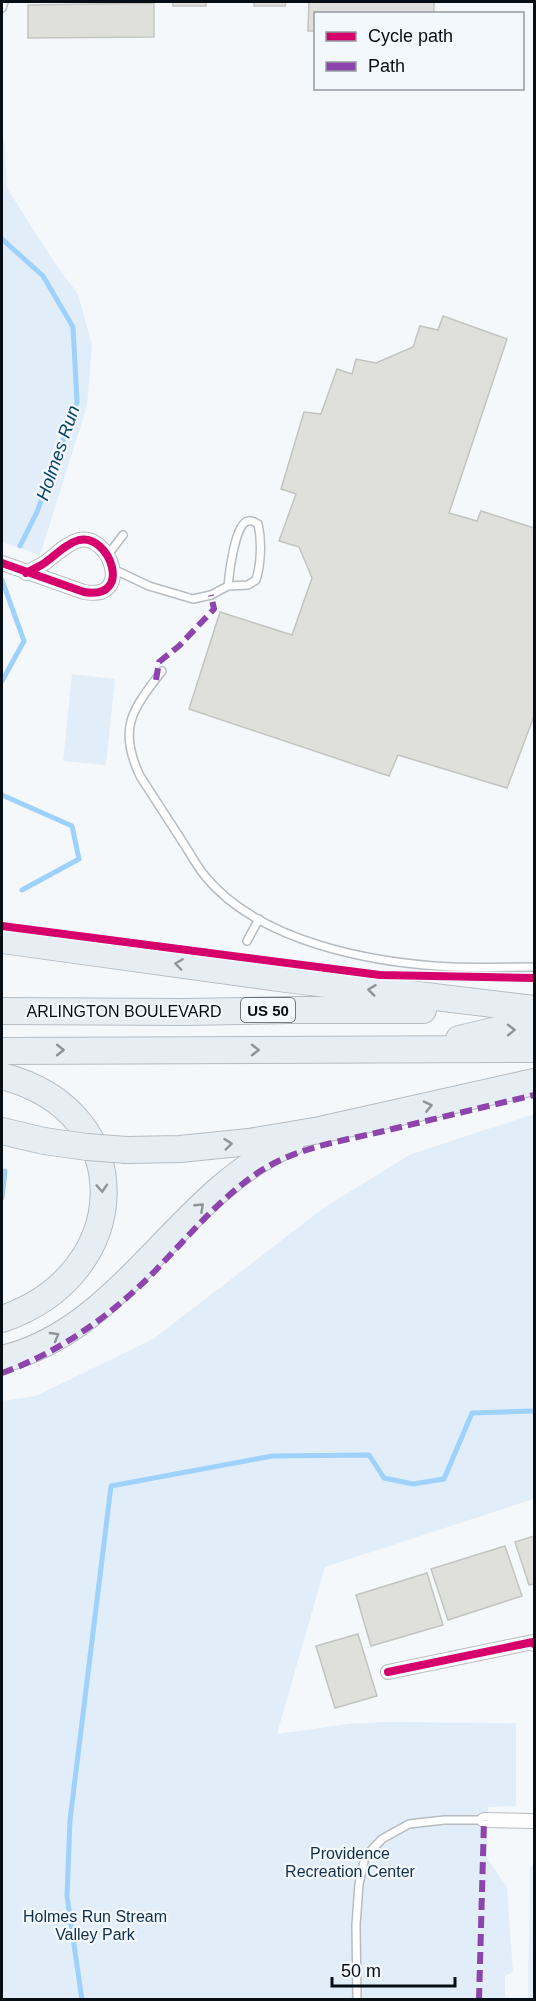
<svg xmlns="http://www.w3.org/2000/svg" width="536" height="2001" font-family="Helvetica,sans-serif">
<rect width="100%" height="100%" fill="#f5f8fb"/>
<g fill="#e1eefa">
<polygon points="2,138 5,145 7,188 56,265 78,294 92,345 87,406 40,555 2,542"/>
<polygon points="72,674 115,679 106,765 63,761"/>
<polygon points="534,1114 534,1499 325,1567 277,1734 348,1724 385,1722 516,1723 516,1806 488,1807 487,1858 507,1887 513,1972 505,1976 505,1999 2,1999 2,1401 36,1396 153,1339 325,1207 411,1154"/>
<polygon points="534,1863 534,1999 528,2000 530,1867"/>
</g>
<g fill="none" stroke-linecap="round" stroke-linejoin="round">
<g stroke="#9ed1fb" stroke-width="5">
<polyline points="2,239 43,276 73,327 77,402 37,512 20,546"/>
<polyline points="2,580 24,641 2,681"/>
<polyline points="2,795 72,826 79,859 22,890"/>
<polyline points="2,1198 5,1171"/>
<polyline points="82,2000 67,1896 70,1820 111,1486 272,1456 369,1455 384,1478 413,1484 444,1479 472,1413 534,1411"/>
</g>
</g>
<g fill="#dfe0dc" stroke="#c3c4c0" stroke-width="1.5">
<rect x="173" y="2" width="33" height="4"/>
<polygon points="254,2 286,2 285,6 254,6"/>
<polygon points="309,2 434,2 434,14 316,14 316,31 308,31"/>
<polygon points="154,3 154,37 28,38 28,5"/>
<polygon points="443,316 507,339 449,513 477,521 481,511 534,528 534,716 507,788 398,755 389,776 189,709 220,612 292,635 312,578 299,547 279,541 296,494 281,489 304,412 321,414 337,369 352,374 356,359 376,363 413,347 420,326 438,330"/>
<polygon points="534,1536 534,1584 529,1585 515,1542"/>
<polygon points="505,1546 522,1596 448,1620 431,1569"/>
<polygon points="427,1573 443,1625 371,1646 356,1595"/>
<polygon points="358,1634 377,1696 335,1708 316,1646"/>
</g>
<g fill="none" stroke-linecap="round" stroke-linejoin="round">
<defs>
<g id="lane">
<polyline points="2,8 4,2"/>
<polyline points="107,556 123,535"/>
<path d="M113,569L149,586L193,599L211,595L228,586C229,574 235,523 248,521C252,520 254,522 258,524C262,541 261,564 256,580L248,585L228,586"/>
<path d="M162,671C133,709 117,727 140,776C154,798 168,819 182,841C190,853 196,865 205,876C259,942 371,963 452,967C479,968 507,967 534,967"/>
<polyline points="247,941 259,919"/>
<polyline points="357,2000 356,1925 359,1884 365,1857 382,1839 409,1824 444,1820 484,1820"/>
</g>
<g id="street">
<path d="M2,563L84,592C134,601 110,533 79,540C65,544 55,556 43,564C38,567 32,570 26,573"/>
<polyline points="388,1672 533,1642 534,1644"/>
<polyline points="484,1820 534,1821"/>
</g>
<g id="highway">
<polyline points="2,940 294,980 534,1009"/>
<polyline points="2,1011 184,1012 293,1010 423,1010"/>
<polyline points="459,1039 497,1030 534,1030"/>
<polyline points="2,1051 534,1049"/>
<path d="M2,1076C142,1112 133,1275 2,1319"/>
<polyline points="2,1131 44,1141"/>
<polyline points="127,1150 180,1149 249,1142 320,1130 534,1082"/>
<path d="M2,1359C123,1331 179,1190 291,1143"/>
</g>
</defs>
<use href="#lane" stroke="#b6bcc1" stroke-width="10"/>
<use href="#street" stroke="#b6bcc1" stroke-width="16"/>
<use href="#highway" stroke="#b4bcc3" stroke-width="28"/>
<use href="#lane" stroke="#fefefe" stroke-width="7"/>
<use href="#street" stroke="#fefefe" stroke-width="14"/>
<use href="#highway" stroke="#e7eef3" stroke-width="26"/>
<defs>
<polyline id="highway-bridge" points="44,1141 87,1147 127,1150"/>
</defs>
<use href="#highway-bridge" stroke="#b4bcc3" stroke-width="28" stroke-linecap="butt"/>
<use href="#highway-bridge" stroke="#e7eef3" stroke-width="26"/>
<g stroke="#8e44ad" stroke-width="6" stroke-dasharray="12 6" stroke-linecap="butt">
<polyline points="156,680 159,662 179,646 214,609 211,595"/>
<path d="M2,1373C60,1352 112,1315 155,1271C188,1237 217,1201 256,1174C293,1148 342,1141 384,1131C434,1119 484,1107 534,1095"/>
<polyline points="479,2000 484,1820"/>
</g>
<defs>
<g id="cycleway">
<path d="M2,563L84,592C134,601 110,533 79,540C65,544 55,556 43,564C38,567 32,570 26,573"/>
<polyline points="2,926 380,975 534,978"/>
<polyline points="388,1672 533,1642 534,1644"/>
</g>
</defs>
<use href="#cycleway" stroke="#f3f8fd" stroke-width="11"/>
<use href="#cycleway" stroke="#d6006c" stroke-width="8"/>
</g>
<defs><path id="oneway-chevron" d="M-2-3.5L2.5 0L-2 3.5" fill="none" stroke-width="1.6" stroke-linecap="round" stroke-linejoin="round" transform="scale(1.5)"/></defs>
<g stroke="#8d949a">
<use href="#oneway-chevron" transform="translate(179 964) rotate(-172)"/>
<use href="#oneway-chevron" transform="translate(372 990) rotate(-173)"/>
<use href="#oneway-chevron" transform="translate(511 1030) rotate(-1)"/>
<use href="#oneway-chevron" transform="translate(60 1050)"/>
<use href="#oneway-chevron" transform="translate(255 1050)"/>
<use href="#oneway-chevron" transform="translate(428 1106) rotate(-13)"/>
<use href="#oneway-chevron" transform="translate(228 1144) rotate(-6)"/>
<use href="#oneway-chevron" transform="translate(102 1188) rotate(86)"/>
<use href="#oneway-chevron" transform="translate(200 1207) rotate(-43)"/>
<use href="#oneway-chevron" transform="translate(55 1336) rotate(-30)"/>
</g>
<g text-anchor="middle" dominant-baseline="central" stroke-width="4.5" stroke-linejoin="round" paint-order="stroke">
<rect fill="#f3f8fd" stroke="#4d545b" stroke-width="1.5" x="241" y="998" width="54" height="24" rx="4.5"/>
<g font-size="15" font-weight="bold" fill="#060e15">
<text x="268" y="1010">US 50</text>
</g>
<g font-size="16" fill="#060e15" stroke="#f3f8fd">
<text x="124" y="1011">ARLINGTON BOULEVARD</text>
</g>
<g font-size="16" fill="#102e46" stroke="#f3f8fd">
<text x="350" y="1853">Providence<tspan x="350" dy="18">Recreation Center</tspan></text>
<text x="95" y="1916">Holmes Run Stream<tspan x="95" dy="18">Valley Park</tspan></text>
</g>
<g font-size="18" font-style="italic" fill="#094267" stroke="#f3f8fd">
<text transform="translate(58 453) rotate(-71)">Holmes Run</text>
</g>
</g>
<rect width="536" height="2001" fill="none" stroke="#060e15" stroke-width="6"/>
<rect x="314" y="12" width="210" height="78" fill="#f3f8fd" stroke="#949aa0" stroke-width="1.5"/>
<rect x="326" y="32" width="30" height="9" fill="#d6006c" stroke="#949aa0" stroke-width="1.5"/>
<text x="368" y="42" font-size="18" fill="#060e15">Cycle path</text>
<rect x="326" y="62" width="30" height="9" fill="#8e44ad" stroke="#949aa0" stroke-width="1.5"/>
<text x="368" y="72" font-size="18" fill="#060e15">Path</text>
<path d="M332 1977v9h123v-9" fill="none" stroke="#060e15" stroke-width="3"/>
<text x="341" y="1977" font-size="18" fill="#060e15" stroke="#f3f8fd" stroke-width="4.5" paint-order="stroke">50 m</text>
</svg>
